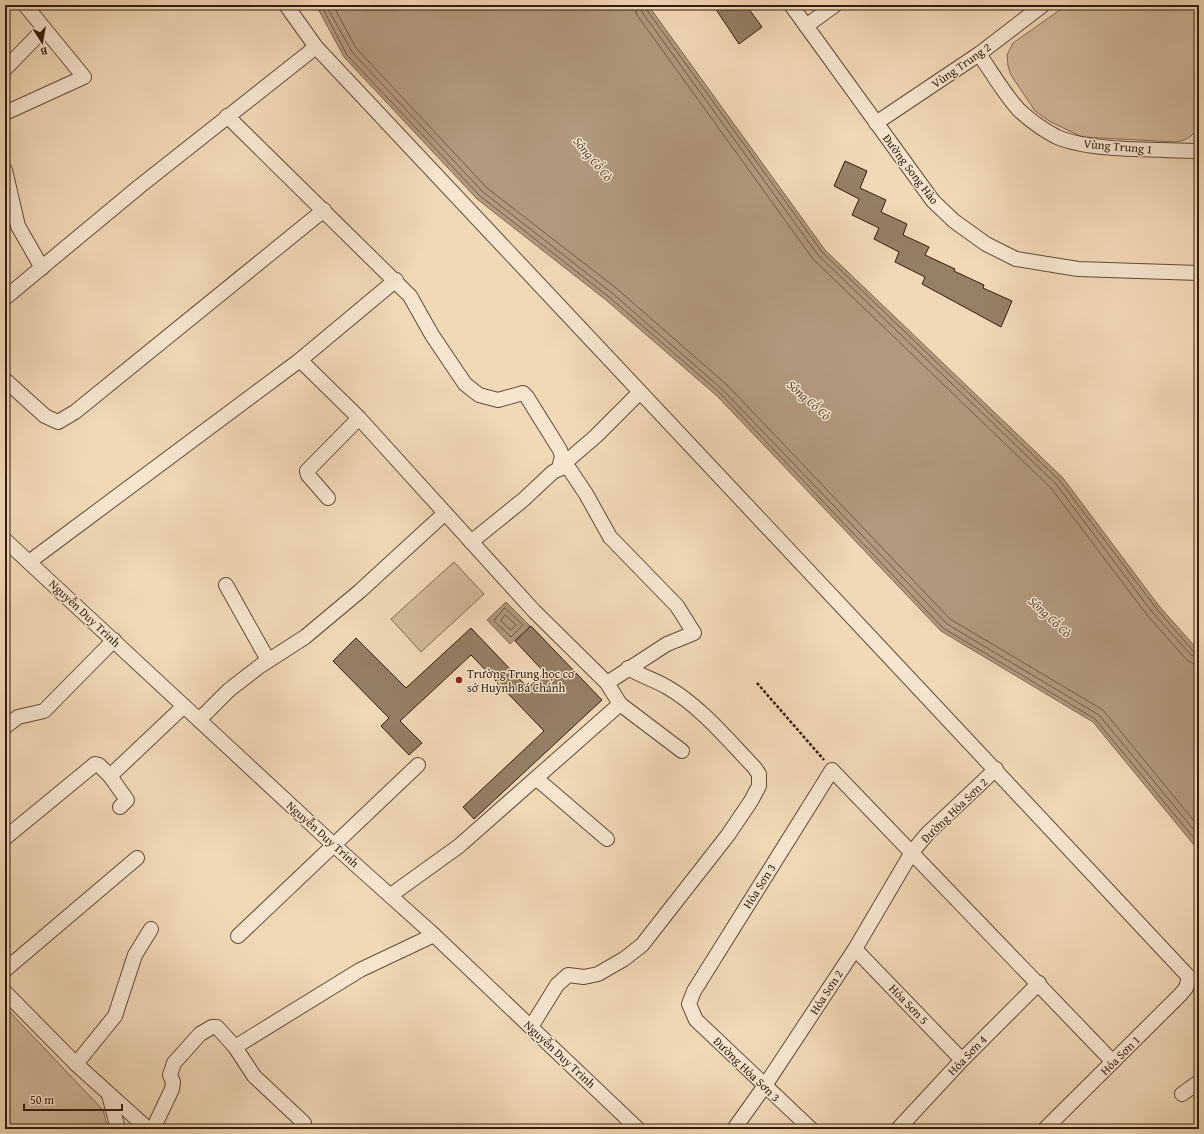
<svg xmlns="http://www.w3.org/2000/svg" width="1204" height="1134" font-family="'Gentium Book Plus',serif">
<rect width="100%" height="100%" fill="#f1d9b6"/>
<filter id="stains"><feTurbulence type="fractalNoise" baseFrequency=".005" numOctaves="4"/><feColorMatrix values="0 0 0 0 .2 0 0 0 0 .09 0 0 0 0 .02 0 0 0 .5 -.17"/></filter>
<radialGradient id="worn" r=".72"><stop offset=".6" stop-color="#630" stop-opacity="0"/><stop offset="1" stop-color="#630" stop-opacity=".3"/></radialGradient>
<g fill="#d1b999" stroke="#826b54">
<path d="M1067,5H1199L1198,121C1196,135 1189,140 1175,142L1082,137L1049,121L1035,111L1011,75L1008,66L1007,55L1013,43Z"/>
<polygon points="454,562 484,594 421,652 391,619"/>
<polygon points="5,1007 103,1110 108,1129 5,1129"/>
</g>
<g fill="#b0997d" stroke="#7e6751">
<polygon points="316,5 648,5 825,250 1063,478 1159,606 1199,651 1199,851 1093,722 941,631 717,396 606,300 477,199 344,57"/>
<polygon points="506,602 530,626 510,644 487,620"/>
</g>
<g fill="none" stroke-linecap="round" stroke-linejoin="round">
<g stroke="#715b46" stroke-width="1">
<polyline points="321,5 347,55 480,196 609,297 720,393 943,628 1095,719 1199,844"/>
<polyline points="326,5 352,52 483,192 612,293 723,390 947,624 1099,715 1199,836"/>
<polyline points="333,5 356,48 487,188 616,288 727,385 950,619 1103,710 1199,827"/>
<polyline points="634,5 637,15 813,259 1051,488 1147,615 1187,660 1192,663 1199,664"/>
<polyline points="640,5 642,12 818,255 1056,484 1152,612 1191,655 1199,658"/>
<polyline points="645,5 646,9 822,252 1060,481 1156,608 1194,652 1199,653"/>
<polygon points="505,608 523,625 511,637 494,621"/>
<polygon points="505,615 516,625 511,630 501,621"/>
</g>
</g>
<g fill="#957f65" stroke="#321d0e">
<polygon points="713,5 746,5 762,27 739,44"/>
<polygon points="845,161 867,171 860,188 886,200 881,212 907,224 903,235 929,247 925,255 955,269 954,271 984,285 983,288 1012,301 1001,327 922,284 925,277 895,262 899,252 874,239 879,228 852,215 859,199 834,186"/>
<polygon points="531,626 602,700 474,819 463,807 544,731 471,655 400,721 422,743 409,755 381,726 389,718 333,661 356,638 406,688 471,628 528,688 545,673 515,641"/>
</g>
<g fill="none" stroke-linecap="round" stroke-linejoin="round">
<defs>
<g id="minor">
<path d="M286,5L316,47C607,358 899,666 1189,977L1199,979"/>
<polyline points="791,5 933,201 954,221 986,244 1016,259 1078,269 1199,273"/>
<polyline points="806,26 835,5"/>
<path d="M979,54C991,71 1006,97 1020,111C1031,121 1043,130 1057,137C1092,152 1160,149 1199,151"/>
<polyline points="5,69 44,29"/>
<polyline points="5,113 84,77 25,5"/>
<polyline points="227,116 410,296 432,335 465,384 479,395 498,400 523,393 527,397 560,450 562,456 559,468"/>
<polyline points="876,123 979,54 1043,5"/>
<polyline points="5,170 18,226 42,268"/>
<polyline points="5,298 140,186 316,47"/>
<polyline points="300,360 359,418 534,611 607,683 620,704 682,751"/>
<polyline points="5,380 45,416 58,422 75,412 324,210"/>
<polyline points="559,468 596,436 639,393"/>
<polyline points="328,498 308,475 307,471 359,418"/>
<polyline points="5,540 337,848 434,935 638,1129"/>
<polyline points="471,542 523,500 553,472 566,466 570,470 586,494 610,537 677,606 694,633 667,644 607,683"/>
<polyline points="29,562 300,360 396,280"/>
<polyline points="226,585 268,660"/>
<polyline points="199,720 229,690 260,666 305,637 360,591 445,513"/>
<polyline points="5,727 18,717 44,711 114,640"/>
<polyline points="110,776 184,706"/>
<polyline points="537,779 607,839"/>
<polyline points="5,838 95,764 99,765 110,776 127,800 120,807"/>
<polyline points="391,895 459,846 620,704"/>
<polyline points="238,936 418,765"/>
<polyline points="855,949 962,1060"/>
<polyline points="5,970 137,858"/>
<polyline points="5,992 76,1064 148,1129"/>
<path d="M531,1027L557,985L568,975L584,977L598,974L624,959L642,945L728,835L751,801L759,786V774L754,767C727,739 700,706 667,687C655,680 641,676 628,668"/>
<polyline points="235,1047 254,1076 304,1123"/>
<polyline points="76,1064 115,1016 135,955 151,929"/>
<polyline points="1182,1094 1199,1082"/>
<polyline points="109,1095 118,1129"/>
<polyline points="153,1129 172,1089 173,1082 170,1075 174,1063 200,1034 212,1027 217,1027 235,1047 360,970 434,935"/>
<polyline points="734,1129 764,1087 855,949 912,852 928,833 996,769"/>
<polyline points="811,1129 696,1020 689,1004 694,991 832,770 1113,1062"/>
<polyline points="898,1129 962,1060 1039,983"/>
<polyline points="1045,1129 1180,995 1186,988 1189,977"/>
</g>
</defs>
<use href="#minor" stroke="#624c38" stroke-width="16"/>
<polyline stroke="#321d0e" stroke-width="2.5" stroke-dasharray="3 2" stroke-linecap="butt" points="757,683 824,760"/>
<use href="#minor" stroke="#f6e6d0" stroke-width="14"/>
</g>
<circle fill="#8f2418" stroke="#f6e6d0" stroke-width="1.5" cx="459" cy="680" r="4"/>
<g text-anchor="middle" dominant-baseline="central" stroke-width="3" stroke-linejoin="round" paint-order="stroke">
<g font-size="12" fill="#321d0e" stroke="#f6e6d0">
<text transform="translate(961 65) rotate(-35)">Vùng Trung 2</text>
<text transform="translate(1118 146) rotate(5)">Vùng Trung 1</text>
<text transform="translate(911 169) rotate(53)">Đường Song Hào</text>
<text transform="translate(85 613) rotate(43)">Nguyễn Duy Trinh</text>
<text transform="translate(954 810) rotate(-44)">Đường Hỏa Sơn 2</text>
<text transform="translate(323 834) rotate(42)">Nguyễn Duy Trinh</text>
<text transform="translate(759 886) rotate(-58)">Hỏa Sơn 3</text>
<text transform="translate(826 992) rotate(-57)">Hỏa Sơn 2</text>
<text transform="translate(909 1004) rotate(46)">Hỏa Sơn 5</text>
<text transform="translate(560 1054) rotate(43)">Nguyễn Duy Trinh</text>
<text transform="translate(967 1055) rotate(-46)">Hỏa Sơn 4</text>
<text transform="translate(1120 1055) rotate(-45)">Hỏa Sơn 1</text>
<text transform="translate(747 1069) rotate(44)">Đường Hỏa Sơn 3</text>
</g>
<g font-size="12" fill="#321d0e" stroke="#f6e6d0" text-anchor="start">
<text x="467" y="673">Trường Trung học cơ<tspan x="467" dy="14">sở Huỳnh Bá Chánh</tspan></text>
</g>
<g font-size="13" font-style="italic" fill="#5e4835" stroke="#f6e6d0">
<text transform="translate(593 159) rotate(50)">Sông Cổ Cò</text>
<text transform="translate(809 400) rotate(41)">Sông Cổ Cò</text>
<text transform="translate(1050 617) rotate(43)">Sông Cổ Cò</text>
</g>
</g>
<rect width="1204" height="1134" fill="none" stroke="#f1d9b6" stroke-width="20"/>
<rect x="6" y="6" width="1192" height="1122" fill="none" stroke="#321d0e" stroke-width="2"/>
<rect x="10" y="10" width="1184" height="1114" fill="none" stroke="#321d0e"/>
<g transform="translate(42 42) rotate(169)" stroke="#f6e6d0" stroke-width="3" paint-order="stroke">
<path d="M0-3L7 15L0 10L-7 15Z" fill="#321d0e"/>
<text y="-6" font-size="11" font-weight="bold" text-anchor="middle" fill="#321d0e">B</text>
</g>
<path d="M24 1104v6h98v-6" fill="none" stroke="#321d0e" stroke-width="2"/>
<text x="30" y="1104" font-size="12" fill="#321d0e" stroke="#f6e6d0" stroke-width="3" paint-order="stroke">50 m</text>
<rect width="100%" height="100%" filter="url(#stains)"/>
<rect width="100%" height="100%" fill="url(#worn)"/>
</svg>
